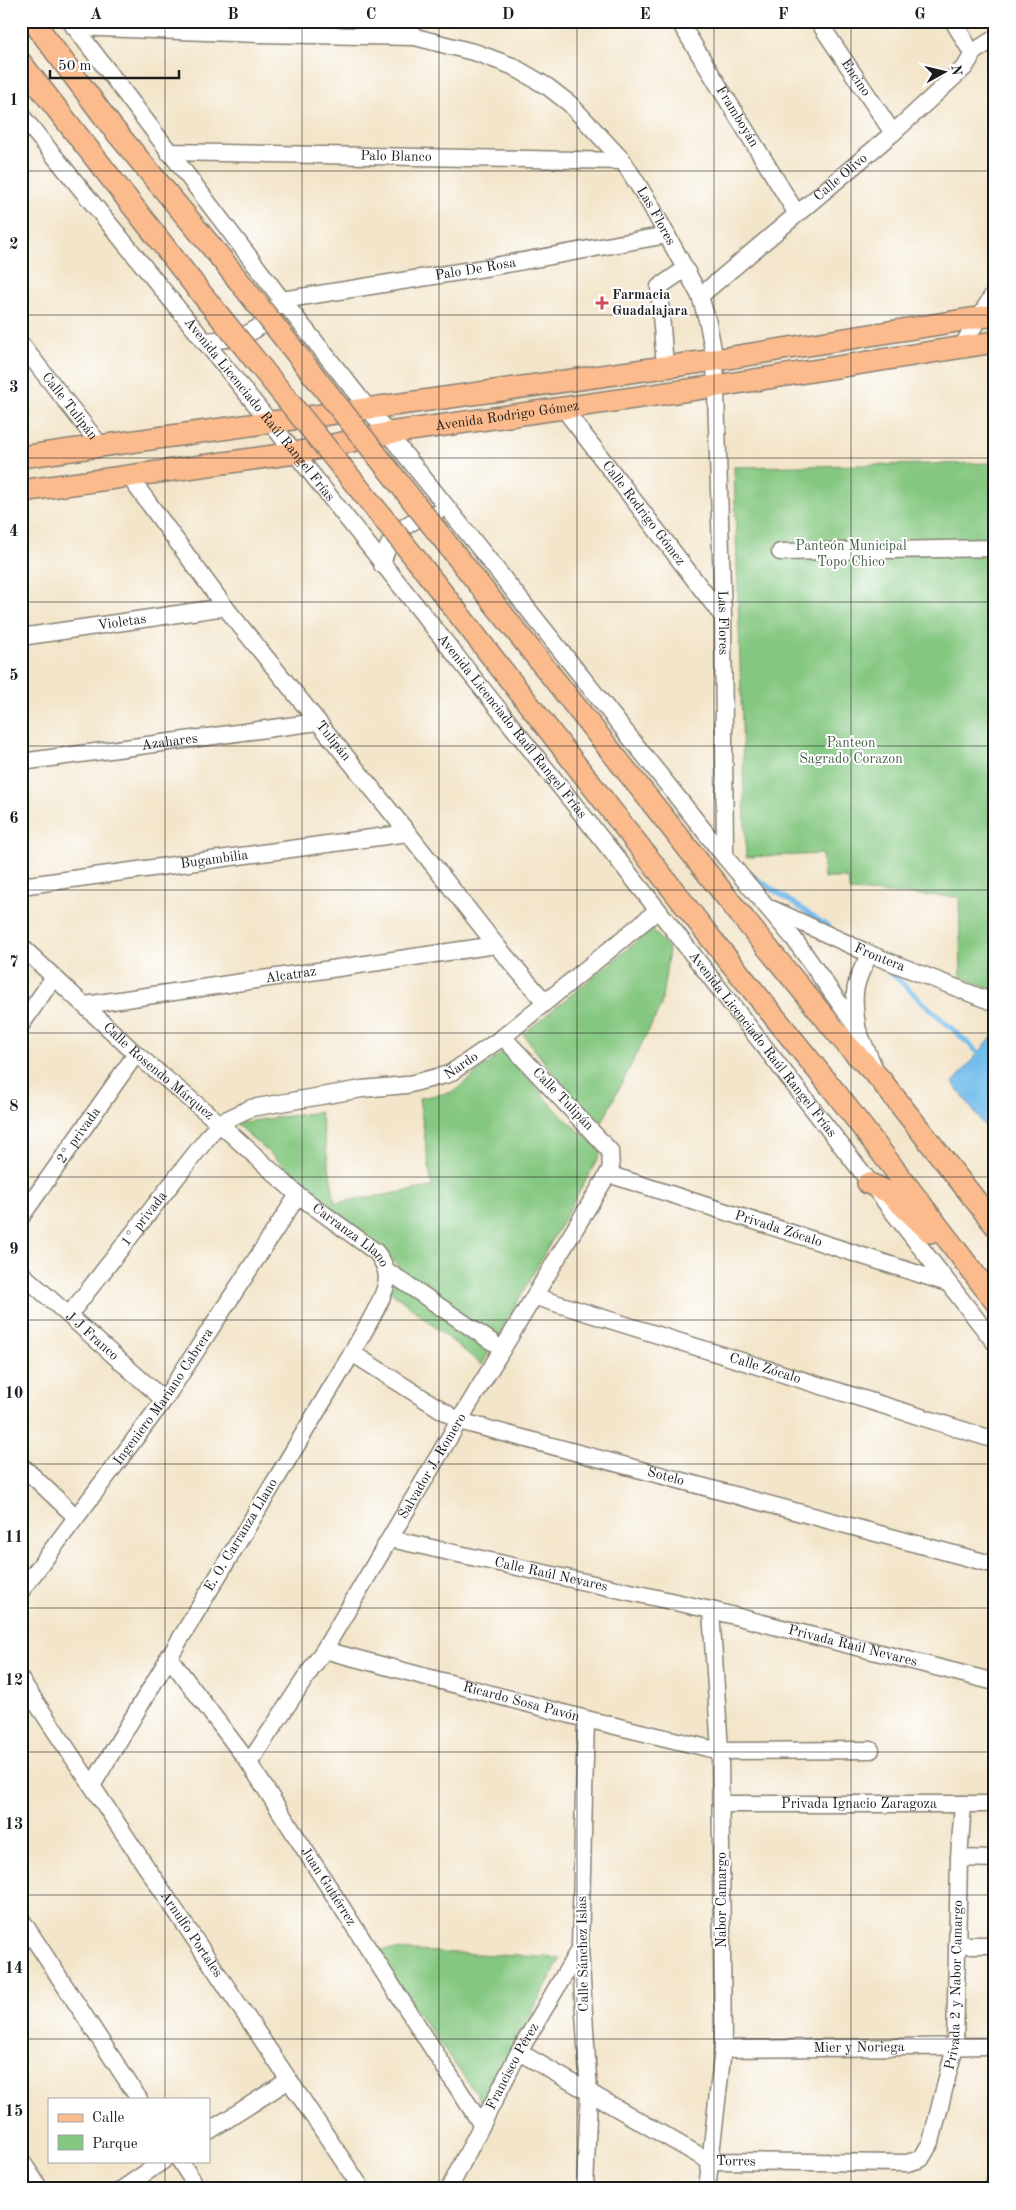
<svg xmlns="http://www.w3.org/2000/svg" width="1016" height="2210" font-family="'Old Standard TT',serif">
<rect width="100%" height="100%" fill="#fff"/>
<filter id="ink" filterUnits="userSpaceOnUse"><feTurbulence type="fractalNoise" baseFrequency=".02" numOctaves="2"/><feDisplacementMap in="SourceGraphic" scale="10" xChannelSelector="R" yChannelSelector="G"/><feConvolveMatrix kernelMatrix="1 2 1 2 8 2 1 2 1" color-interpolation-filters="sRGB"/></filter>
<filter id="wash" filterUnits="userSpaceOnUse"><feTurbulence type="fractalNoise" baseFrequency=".0096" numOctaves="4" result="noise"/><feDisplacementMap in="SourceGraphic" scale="20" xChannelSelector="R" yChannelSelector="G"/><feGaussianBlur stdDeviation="1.12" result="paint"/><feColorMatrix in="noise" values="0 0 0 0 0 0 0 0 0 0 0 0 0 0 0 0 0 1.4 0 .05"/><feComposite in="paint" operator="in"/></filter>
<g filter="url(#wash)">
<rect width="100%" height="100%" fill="#f3e5ca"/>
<g fill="#84c780" stroke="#50724e">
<polygon points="995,463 995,990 961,977 959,897 849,891 848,878 824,878 822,854 746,857 734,467"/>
<polygon points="652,929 669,950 661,1006 597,1132 523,1034"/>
<polygon points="504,1051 560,1114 602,1151 482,1365 389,1290 397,1264 235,1123 320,1112 335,1203 432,1187 419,1098 453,1092"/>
<polygon points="371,1949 561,1958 483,2103"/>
</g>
<g fill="#73bdec" stroke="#486c84">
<polygon points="993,1036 995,1037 995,1140 953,1083"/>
<polygon points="995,2148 995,2189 982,2189"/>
</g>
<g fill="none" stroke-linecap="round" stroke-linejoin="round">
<g stroke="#73bdec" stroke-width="5">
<polyline points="745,871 829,927"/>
<polyline points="881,964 981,1055"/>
</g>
</g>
</g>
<g filter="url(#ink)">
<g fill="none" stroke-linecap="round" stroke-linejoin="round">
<defs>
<g id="minor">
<polyline points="70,21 282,300 725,857 794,939 857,1028 876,1072"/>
<polyline points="404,21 415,37"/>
<path id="s1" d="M679,21L797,214"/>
<path id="s2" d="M818,21L893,133"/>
<polyline points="953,21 972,53"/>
<path id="s3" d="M74,27L259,34L415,37L477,53L512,66L548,87L570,104L623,161L650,204L700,296L708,323L715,360L723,617L725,857"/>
<polyline points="972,53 995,38"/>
<path id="s4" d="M21,115L295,453L658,910L995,1343"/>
<path id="s5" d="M168,152L623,161"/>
<path id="s6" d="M700,296L893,133L965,67L970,59L972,53"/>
<path id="s7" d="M203,341C223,340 247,339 262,324C270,317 275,307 282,300L484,268L667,235"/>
<path id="s8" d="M21,344L100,445"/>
<polyline points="961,348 995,291"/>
<polyline points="665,367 659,287 685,269"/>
<path id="s9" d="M564,409L723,617"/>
<path id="s10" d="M128,475L225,607L408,833L496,945L545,1002"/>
<polyline points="780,552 995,548"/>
<path d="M382,565C384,558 386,549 390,543C400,527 418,516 436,514"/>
<path id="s11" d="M21,637L225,607"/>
<path id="s12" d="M21,762L318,722"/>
<path id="s13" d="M21,886L408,833"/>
<path id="s14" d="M772,909L870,954L995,1003"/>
<path id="s15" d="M21,946L136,1054L219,1123L298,1195L376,1252C384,1262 389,1273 386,1285C382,1303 361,1336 352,1353L93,1784"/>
<path id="s16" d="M85,1005L496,945"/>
<polyline points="21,1025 54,977"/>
<path d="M857,1025C852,994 854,982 870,954"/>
<path id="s17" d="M608,1174L947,1283"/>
<path id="s18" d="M21,1217L136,1054"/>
<polyline points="386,1270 492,1342"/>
<path id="s19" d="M21,1273L164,1400"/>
<path id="s20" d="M536,1297L995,1440"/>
<path id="s21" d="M69,1315L219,1123L251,1108L362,1089L406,1085L449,1074L503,1037L658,910"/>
<path id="s22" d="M352,1353L459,1421L995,1565"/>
<polyline points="21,1465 76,1517"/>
<path id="s23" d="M391,1539L711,1610L995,1682"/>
<path id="s24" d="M21,1591L164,1400L298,1195"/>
<path id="s25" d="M324,1650L586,1719L720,1751L871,1750"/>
<path id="s26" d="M168,1656L249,1763L481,2124"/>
<path id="s27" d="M21,1680L362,2189"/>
<path id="s28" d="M249,1763L324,1650L459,1421L608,1174L611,1167L610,1151L503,1037"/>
<path id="s29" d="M721,1804H995"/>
<polyline points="959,1858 995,1859"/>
<polyline points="21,1919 139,2099"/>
<polyline points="957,1945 995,1945"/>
<path id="s30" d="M723,2049L995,2046"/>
<path id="s31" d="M519,2052L709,2161L907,2163L921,2159L931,2142L955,2046L959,1858L963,1804"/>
<polyline points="209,2131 289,2080"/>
<polyline points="21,2160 40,2189"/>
<polyline points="180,2161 198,2189"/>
<polyline points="122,2189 163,2161"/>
<path id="s32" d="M449,2189L519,2052L580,1948"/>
<polyline points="585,2189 589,2093 580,1948 586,1719"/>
<polyline points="707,2189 723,2049 720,1751 711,1610"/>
</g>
<g id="major">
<polyline points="33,21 112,127 220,257"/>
<polyline points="21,63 196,287"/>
<polyline points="21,457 715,360 995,315"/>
<path id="s33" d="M21,491L295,453L389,433L717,386L995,342"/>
<polyline points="743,918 849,1047 879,1078 995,1225"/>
<polyline points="709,936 836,1093 995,1301"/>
<polyline points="868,1183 888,1192 930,1232"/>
</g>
</defs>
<use href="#minor" stroke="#888073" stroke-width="19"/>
<use href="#major" stroke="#888073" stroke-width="24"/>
<use href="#minor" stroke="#fff" stroke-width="16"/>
<use href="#major" stroke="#fbbb8d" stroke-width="21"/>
<defs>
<g id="major-bridge">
<polyline points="220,257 743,918"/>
<polyline points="196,287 412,554 709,936"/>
</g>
</defs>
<use href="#major-bridge" stroke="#888073" stroke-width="24" stroke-linecap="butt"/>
<use href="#major-bridge" stroke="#fbbb8d" stroke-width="21"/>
</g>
</g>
<path fill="none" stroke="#1c1c1c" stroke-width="1" stroke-opacity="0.55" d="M165,21V2099M302,21V2189M439,21V2189M577,21V2189M714,21V2189M851,21V2189M21,171H995M21,315H995M21,458H995M21,602H995M21,746H995M21,890H995M21,1033H995M21,1177H995M21,1320H995M21,1464H995M21,1608H995M21,1752H995M21,1895H995M21,2039H995M165,2161V2189"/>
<path fill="#d1495b" stroke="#fff" stroke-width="2" d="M599.5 295.5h5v5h5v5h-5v5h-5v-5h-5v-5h5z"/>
<g text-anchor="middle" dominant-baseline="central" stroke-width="4" stroke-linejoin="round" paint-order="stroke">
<g font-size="14" fill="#1c1c1c" stroke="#fff">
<text stroke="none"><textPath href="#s2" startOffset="68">Encino</textPath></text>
<text stroke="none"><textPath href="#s1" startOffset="112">Framboyán</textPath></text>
<text stroke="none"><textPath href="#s5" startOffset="228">Palo Blanco</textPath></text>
<text stroke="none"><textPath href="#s6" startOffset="184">Calle Olivo</textPath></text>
<text stroke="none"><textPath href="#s3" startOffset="654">Las Flores</textPath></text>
<text stroke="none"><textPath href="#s7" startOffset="290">Palo De Rosa</textPath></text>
<text stroke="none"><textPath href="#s8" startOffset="79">Calle Tulipán</textPath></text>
<text stroke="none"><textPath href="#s4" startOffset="379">Avenida Licenciado Raúl Rangel Frías</textPath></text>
<text stroke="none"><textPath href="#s33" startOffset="492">Avenida Rodrigo Gómez</textPath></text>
<text stroke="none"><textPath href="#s9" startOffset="131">Calle Rodrigo Gómez</textPath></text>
<text stroke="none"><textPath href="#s11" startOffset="102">Violetas</textPath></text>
<text stroke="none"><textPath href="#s3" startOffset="1074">Las Flores</textPath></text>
<text stroke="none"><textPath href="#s4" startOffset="784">Avenida Licenciado Raúl Rangel Frías</textPath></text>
<text stroke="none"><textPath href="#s10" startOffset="336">Tulipán</textPath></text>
<text stroke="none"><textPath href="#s12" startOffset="150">Azahares</textPath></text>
<text stroke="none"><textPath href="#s13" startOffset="195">Bugambilia</textPath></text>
<text stroke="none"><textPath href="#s14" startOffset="118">Frontera</textPath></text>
<text stroke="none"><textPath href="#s16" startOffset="208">Alcatraz</textPath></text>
<text stroke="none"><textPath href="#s4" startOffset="1189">Avenida Licenciado Raúl Rangel Frías</textPath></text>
<text stroke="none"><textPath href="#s21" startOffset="495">Nardo</textPath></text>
<text stroke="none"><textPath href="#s15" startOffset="186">Calle Rosendo Márquez</textPath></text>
<text transform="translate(563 1099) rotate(46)">Calle Tulipán</text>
<text stroke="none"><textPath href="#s18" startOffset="100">2° privada</textPath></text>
<text stroke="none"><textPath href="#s21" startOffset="122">1° privada</textPath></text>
<text stroke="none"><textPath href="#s17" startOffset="179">Privada Zócalo</textPath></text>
<text stroke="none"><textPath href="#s15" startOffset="439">Carranza Llano</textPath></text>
<text stroke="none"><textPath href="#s19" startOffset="95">J J Franco</textPath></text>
<text stroke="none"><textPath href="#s20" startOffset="240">Calle Zócalo</textPath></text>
<text stroke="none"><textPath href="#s24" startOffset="241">Ingeniero Mariano Cabrera</textPath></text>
<text stroke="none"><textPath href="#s28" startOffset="349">Salvador J. Romero</textPath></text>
<text stroke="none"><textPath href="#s22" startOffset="341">Sotelo</textPath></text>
<text transform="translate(241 1535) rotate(-59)">E. O. Carranza Llano</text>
<text stroke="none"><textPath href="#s23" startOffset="164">Calle Raúl Nevares</textPath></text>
<text stroke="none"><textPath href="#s23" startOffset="474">Privada Raúl Nevares</textPath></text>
<text stroke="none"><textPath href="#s25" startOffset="204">Ricardo Sosa Pavón</textPath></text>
<text stroke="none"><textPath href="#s29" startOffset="138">Privada Ignacio Zaragoza</textPath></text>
<text stroke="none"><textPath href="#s26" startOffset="281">Juan Gutiérrez</textPath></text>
<text transform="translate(722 1900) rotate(-90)">Nabor Camargo</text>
<text stroke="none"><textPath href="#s27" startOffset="306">Arnulfo Portales</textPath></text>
<text transform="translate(583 1954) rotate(-91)">Calle Sánchez Islas</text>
<text stroke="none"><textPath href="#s31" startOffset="611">Privada 2 y Nabor Camargo</textPath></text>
<text stroke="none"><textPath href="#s30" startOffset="136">Mier y Noriega</textPath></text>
<text stroke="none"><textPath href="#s32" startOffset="138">Francisco Pérez</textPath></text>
<text stroke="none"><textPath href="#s31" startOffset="246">Torres</textPath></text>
</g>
<g font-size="14" font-weight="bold" fill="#1c1c1c" stroke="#fff" text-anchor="start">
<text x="612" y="295">Farmacia<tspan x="612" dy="16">Guadalajara</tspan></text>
</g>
<g font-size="14" fill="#466044" stroke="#fff">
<text x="851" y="546">Panteón Municipal<tspan x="851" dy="16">Topo Chico</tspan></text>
<text x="851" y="743">Panteon<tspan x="851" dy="16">Sagrado Corazon</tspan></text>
</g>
</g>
<rect width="1016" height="2210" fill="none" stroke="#fff" stroke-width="55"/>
<rect x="48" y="2098" width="162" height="65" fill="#ffffff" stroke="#a4a4a4"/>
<rect x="58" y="2114" width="25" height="8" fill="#fbbb8d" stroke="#a4a4a4"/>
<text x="92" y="2122" font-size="15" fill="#1c1c1c">Calle</text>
<rect x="58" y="2135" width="25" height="15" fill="#84c780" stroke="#a4a4a4"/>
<text x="92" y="2148" font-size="15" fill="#1c1c1c">Parque</text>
<g transform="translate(944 72) rotate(82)" stroke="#ffffff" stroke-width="4" paint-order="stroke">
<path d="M0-4L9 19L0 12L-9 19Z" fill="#1c1c1c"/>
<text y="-8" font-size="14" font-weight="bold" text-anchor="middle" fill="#1c1c1c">N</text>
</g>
<path d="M50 70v8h129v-8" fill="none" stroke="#1c1c1c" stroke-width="2.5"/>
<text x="58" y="70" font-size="15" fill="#1c1c1c" stroke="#ffffff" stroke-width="4" paint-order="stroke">50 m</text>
<rect x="28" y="28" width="960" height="2154" fill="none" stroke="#1c1c1c" stroke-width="2"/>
<g font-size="16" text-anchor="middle" font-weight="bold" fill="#1c1c1c">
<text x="96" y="19">A</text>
<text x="233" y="19">B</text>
<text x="371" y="19">C</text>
<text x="508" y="19">D</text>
<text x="645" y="19">E</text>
<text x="783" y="19">F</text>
<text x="920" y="19">G</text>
<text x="14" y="105">1</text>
<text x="14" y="249">2</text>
<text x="14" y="392">3</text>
<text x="14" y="536">4</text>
<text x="14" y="680">5</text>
<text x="14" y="823">6</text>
<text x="14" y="967">7</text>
<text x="14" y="1111">8</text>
<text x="14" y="1254">9</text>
<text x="14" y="1398">10</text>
<text x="14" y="1542">11</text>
<text x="14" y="1685">12</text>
<text x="14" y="1829">13</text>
<text x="14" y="1973">14</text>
<text x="14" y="2116">15</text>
</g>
</svg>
